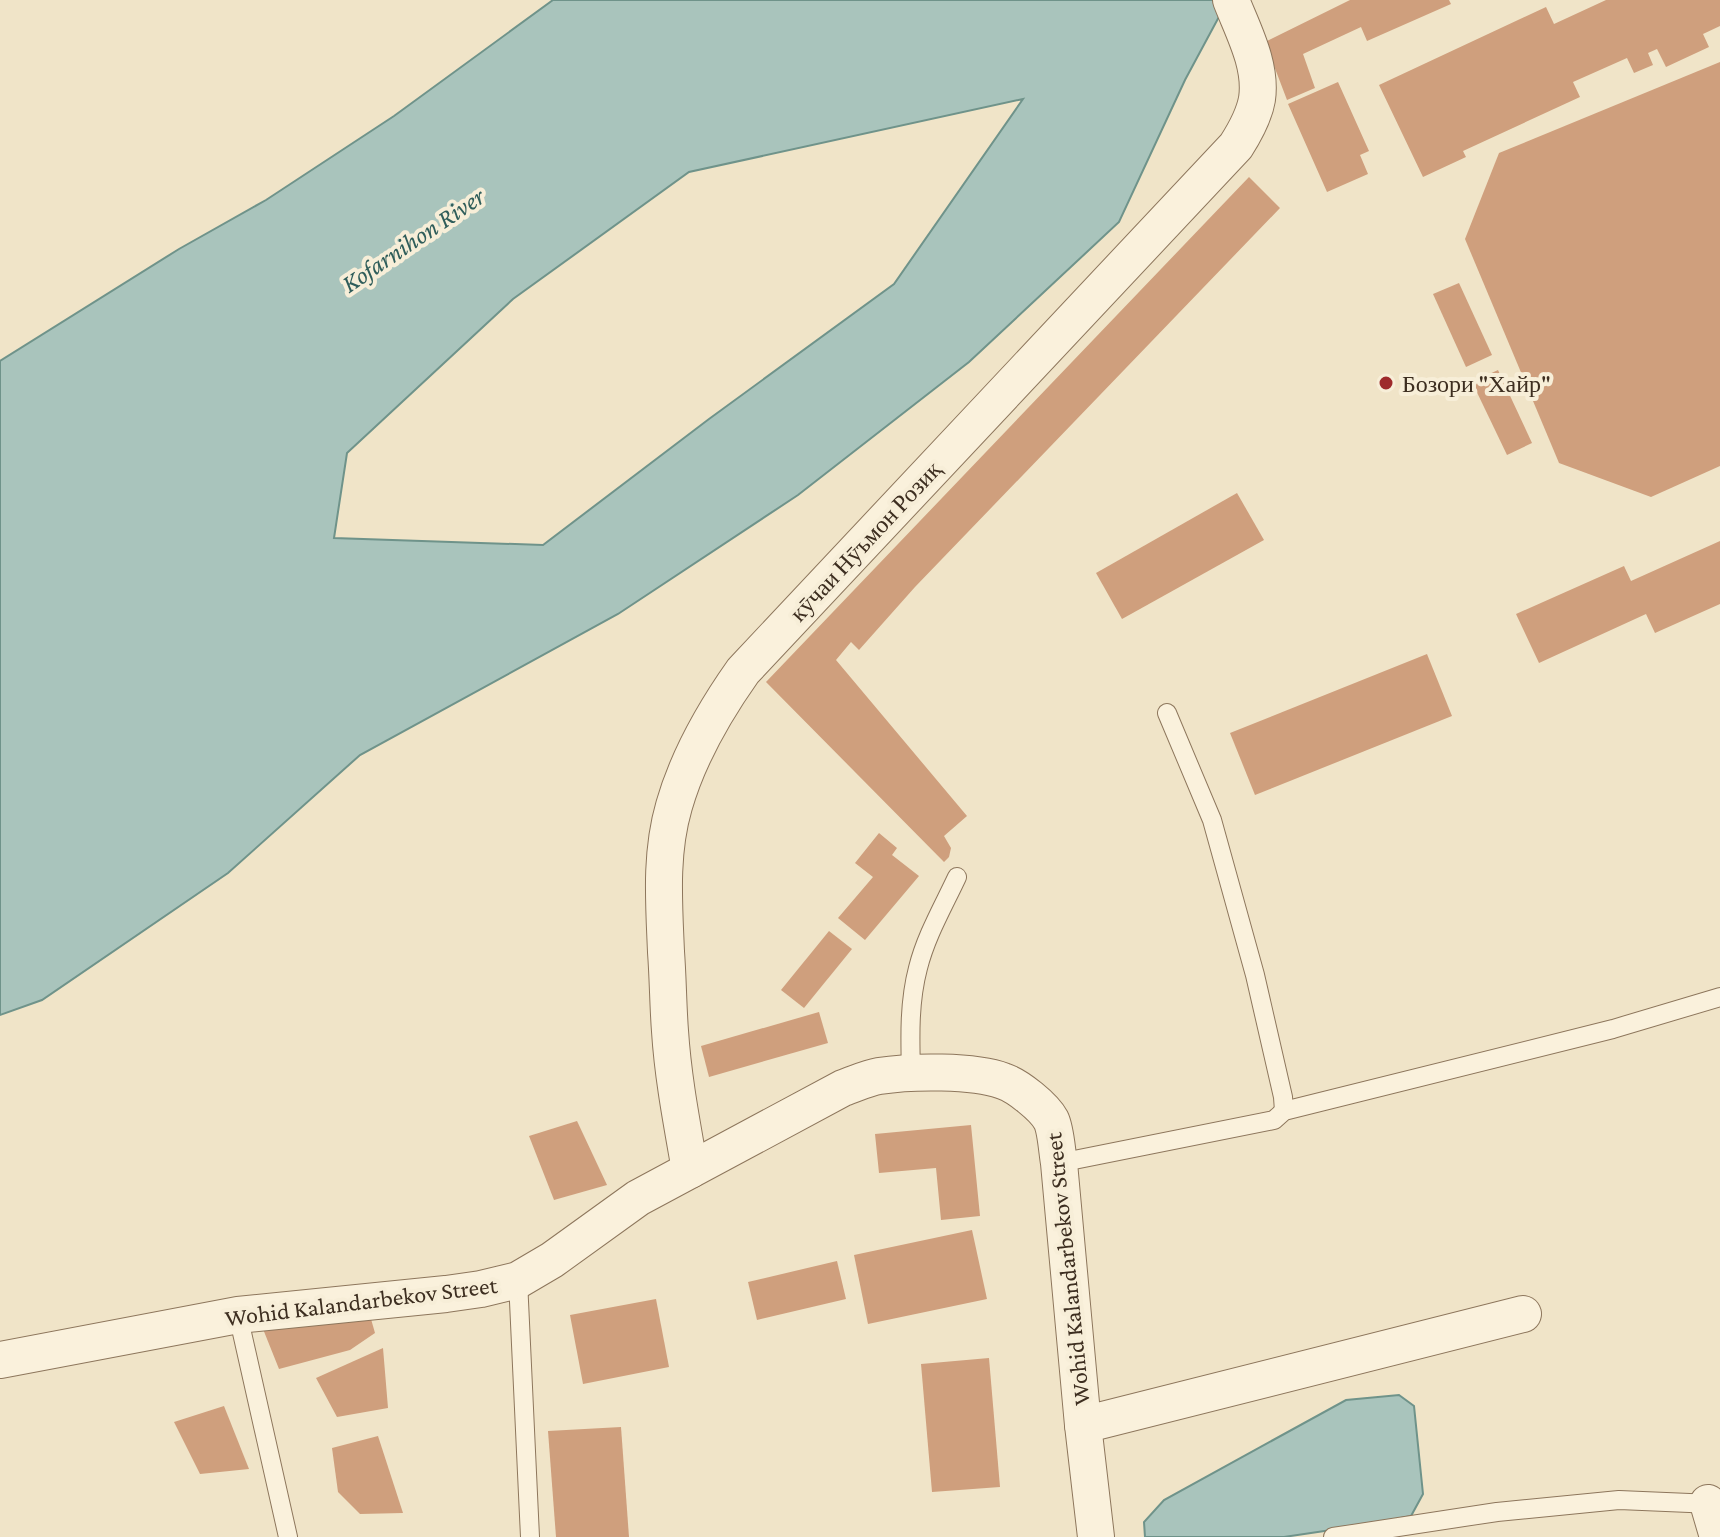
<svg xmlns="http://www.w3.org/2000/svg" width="1720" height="1537" font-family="'Crimson Pro',serif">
<rect width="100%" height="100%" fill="#f0e4c8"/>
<g fill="#a9c4bc" stroke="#6f938a" stroke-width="2" fill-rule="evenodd">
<path d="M553,0H1228L1185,80L1119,222L969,362L798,495L618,614L360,755L228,873L42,1000L0,1015V361L179,249L266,200L394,116ZM1023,99L894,284L709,419L543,545L334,538L347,453L513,299L689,172Z"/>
<polygon points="1399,1395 1414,1406 1423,1494 1411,1516 1365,1525 1284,1537 1145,1537 1144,1522 1164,1500 1346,1400"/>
</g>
<g fill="#cf9f7d">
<polygon points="1350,0 1449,0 1451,4 1367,41 1361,27 1303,54 1315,88 1287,100 1265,42"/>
<polygon points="1606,0 1720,0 1720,26 1703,34 1709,47 1666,67 1657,49 1648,53 1653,65 1634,73 1627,58 1573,82 1580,97 1463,151 1466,157 1423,177 1379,85 1546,7 1554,24"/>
<polygon points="1720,62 1720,466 1651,497 1559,463 1465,239 1499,153"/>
<polygon points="1338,82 1369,151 1360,155 1368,174 1327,192 1288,104"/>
<polygon points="1249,177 1280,208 915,587 859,650 851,642 836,660 967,816 944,836 951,848 949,857 944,862 766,682"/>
<polygon points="1459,283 1492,355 1466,367 1433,294"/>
<polygon points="1498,370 1532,443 1507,455 1472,382"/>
<polygon points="1237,493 1264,540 1122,619 1096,573"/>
<polygon points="1720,541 1720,604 1655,633 1646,614 1539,663 1516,614 1624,566 1631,581"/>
<polygon points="1427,654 1452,716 1255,795 1230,733"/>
<polygon points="879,833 897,848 892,855 919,876 865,940 838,918 873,877 855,863"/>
<polygon points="829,931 852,949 804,1008 781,990"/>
<polygon points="819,1012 828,1043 709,1077 701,1046"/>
<polygon points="577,1121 607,1185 554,1200 529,1136"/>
<polygon points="971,1125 980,1216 941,1220 936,1168 879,1173 875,1134"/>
<polygon points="972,1230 987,1299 868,1324 854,1255"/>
<polygon points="837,1261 846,1299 757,1320 748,1282"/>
<polygon points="656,1299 669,1367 583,1384 570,1315"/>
<polygon points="369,1312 375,1333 350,1350 279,1369 261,1324"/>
<polygon points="383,1348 388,1408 337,1417 316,1378"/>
<polygon points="989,1358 1000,1487 932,1492 921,1364"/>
<polygon points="224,1406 249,1469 200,1474 174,1422"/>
<polygon points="621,1427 629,1537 556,1537 548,1431"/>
<polygon points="378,1436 403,1513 360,1514 338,1492 332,1448"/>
</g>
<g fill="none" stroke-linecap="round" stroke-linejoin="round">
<defs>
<g id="lane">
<polyline points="1167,713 1212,820 1255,975 1283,1097 1284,1111"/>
<path d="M911,1073C910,1037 909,1002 918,968C926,936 943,907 957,877"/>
<polyline points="1059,1163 1274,1120 1284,1111 1613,1029 1720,997"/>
<polyline points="518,1280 530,1537"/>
<polyline points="238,1315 288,1537"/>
<polyline points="1333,1537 1497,1512 1619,1500 1713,1504"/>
</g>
<g id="street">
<path d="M690,1170C682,1124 673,1078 670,1031C668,1005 668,978 666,952C664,903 660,854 674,806C688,757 714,712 743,671L1236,146C1245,132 1254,116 1257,99C1262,65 1243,31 1231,0"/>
<path d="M0,1360L238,1315L446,1294L481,1289L518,1280L552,1260L638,1198L843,1088C855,1084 867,1078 879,1076C910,1071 974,1070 1003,1081C1018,1086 1044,1107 1051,1120C1056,1130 1057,1152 1059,1163L1083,1425L1096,1537"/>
<polyline points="1083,1425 1523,1314"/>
<polyline points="1708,1503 1718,1537"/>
</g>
</defs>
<use href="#lane" stroke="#8d765c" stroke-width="20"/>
<use href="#street" stroke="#8d765c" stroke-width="38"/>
<use href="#lane" stroke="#faf1dc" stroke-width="18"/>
<use href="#street" stroke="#faf1dc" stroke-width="36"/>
</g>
<circle fill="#9e2a2b" stroke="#f7eed8" stroke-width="3" cx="1386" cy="383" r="8"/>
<g text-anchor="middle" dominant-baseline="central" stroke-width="8" stroke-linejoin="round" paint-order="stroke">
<g font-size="24" fill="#3d2e20" stroke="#f7eed8" text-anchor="start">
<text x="1402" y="383">Бозори "Хайр"</text>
</g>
<g font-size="24" fill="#3d2e20" stroke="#f7eed8">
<text transform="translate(865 541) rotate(-47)">кӯчаи Нӯъмон Розиқ</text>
<text transform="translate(1067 1269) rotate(-96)">Wohid Kalandarbekov Street</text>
<text transform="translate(361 1301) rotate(-7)">Wohid Kalandarbekov Street</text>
</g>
<g font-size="26" font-style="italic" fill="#2f5d5a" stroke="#f7eed8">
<text transform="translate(413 240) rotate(-34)">Kofarnihon River</text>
</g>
</g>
</svg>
